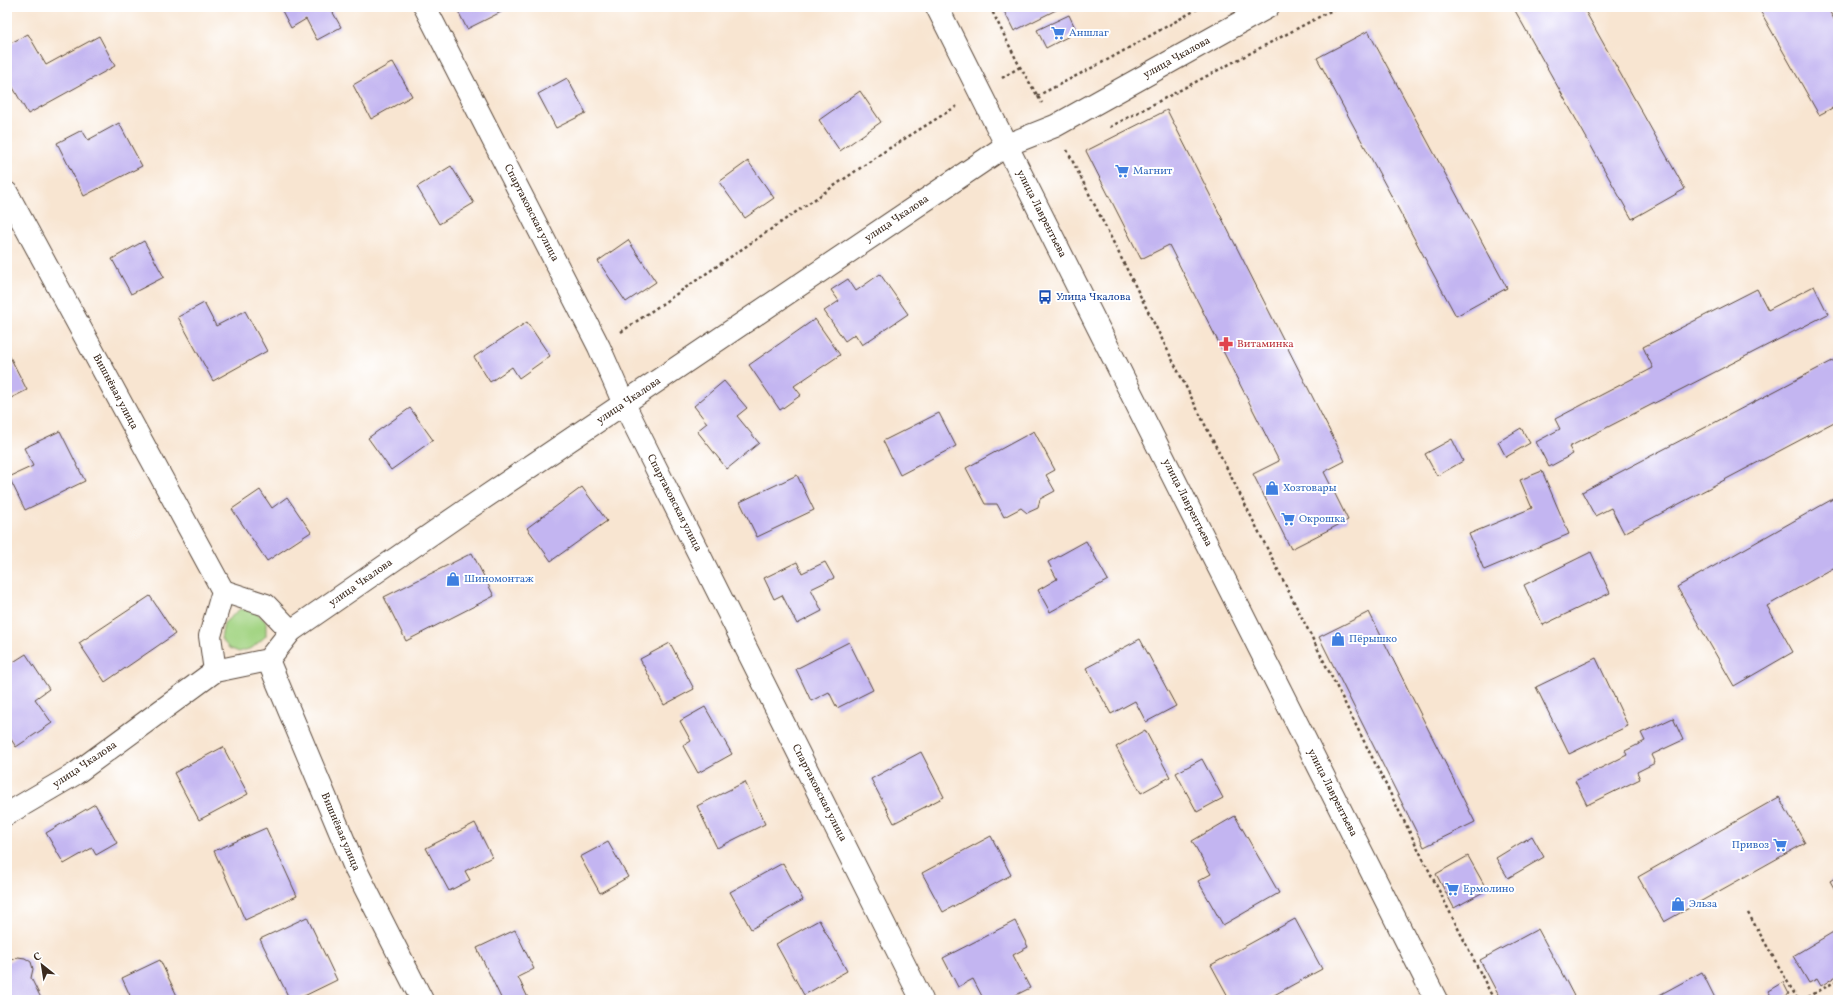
<svg xmlns="http://www.w3.org/2000/svg" width="1845" height="1007" font-family="Vollkorn,serif">
<rect width="100%" height="100%" fill="#fff"/>
<filter id="ink" filterUnits="userSpaceOnUse"><feTurbulence type="fractalNoise" baseFrequency=".025" numOctaves="2"/><feDisplacementMap in="SourceGraphic" scale="8" xChannelSelector="R" yChannelSelector="G"/><feConvolveMatrix kernelMatrix="1 2 1 2 8 2 1 2 1" color-interpolation-filters="sRGB"/></filter>
<filter id="wash" filterUnits="userSpaceOnUse"><feTurbulence type="fractalNoise" baseFrequency=".012" numOctaves="4" result="noise"/><feDisplacementMap in="SourceGraphic" scale="16" xChannelSelector="R" yChannelSelector="G"/><feGaussianBlur stdDeviation="0.9" result="paint"/><feColorMatrix in="noise" values="0 0 0 0 0 0 0 0 0 0 0 0 0 0 0 0 0 1.4 0 .05"/><feComposite in="paint" operator="in"/></filter>
<g filter="url(#wash)">
<rect width="100%" height="100%" fill="#f8e5d1"/>
<polygon fill="#a3d483" stroke="#6f7f50" points="240,609 255,611 266,622 266,636 252,648 239,652 229,648 221,639 224,623"/>
<g id="blocks">
<g fill="#c3b5f1">
<polygon points="280,7 339,7 332,11 341,27 317,40 306,19 291,28"/>
<polygon points="456,7 511,7 467,29"/>
<polygon points="1002,7 1062,7 1014,31"/>
<polygon points="1513,7 1583,7 1685,189 1632,219"/>
<polygon points="1758,7 1827,7 1838,26 1838,105 1819,115"/>
<polygon points="1069,15 1077,32 1046,48 1037,30"/>
<polygon points="1368,31 1507,288 1456,316 1317,58"/>
<polygon points="28,34 46,65 99,36 115,66 28,114 7,77 7,45"/>
<polygon points="393,62 412,96 371,119 353,85"/>
<polygon points="567,78 586,113 556,128 538,94"/>
<polygon points="860,91 881,122 840,151 819,120"/>
<polygon points="1167,110 1345,461 1324,472 1348,520 1291,549 1253,474 1279,461 1169,245 1141,259 1086,151"/>
<polygon points="119,123 142,166 84,196 57,143 82,130 88,140"/>
<polygon points="748,161 774,198 745,218 719,182"/>
<polygon points="451,166 474,203 439,224 417,187"/>
<polygon points="628,240 656,282 626,302 598,261"/>
<polygon points="144,241 164,277 131,294 112,259"/>
<polygon points="880,274 908,314 862,345 855,334 845,341 824,311 839,301 831,290 848,279 856,291"/>
<polygon points="1814,286 1828,314 1569,447 1573,454 1549,467 1536,442 1560,429 1555,419 1653,368 1643,347 1757,289 1768,310"/>
<polygon points="204,303 216,326 245,311 267,351 213,381 178,317"/>
<polygon points="815,319 840,355 794,386 801,395 780,410 749,365"/>
<polygon points="527,322 550,356 519,378 512,367 490,382 474,357"/>
<polygon points="7,351 27,390 7,400"/>
<polygon points="1838,358 1838,420 1624,533 1611,508 1595,516 1582,492"/>
<polygon points="724,381 747,408 737,416 759,443 727,469 697,431 707,423 694,406"/>
<polygon points="410,408 433,440 391,470 368,438"/>
<polygon points="939,413 956,446 900,475 883,441"/>
<polygon points="1521,428 1530,443 1506,457 1498,442"/>
<polygon points="60,431 85,481 25,510 9,477 33,466 24,448"/>
<polygon points="1034,431 1055,470 1046,475 1055,491 1040,499 1038,508 1027,513 1021,508 1004,517 997,504 985,504 966,468"/>
<polygon points="1452,439 1463,461 1437,476 1425,454"/>
<polygon points="1542,471 1569,534 1484,570 1469,534 1532,508 1520,480"/>
<polygon points="797,475 814,510 757,537 740,502"/>
<polygon points="582,487 607,521 551,561 527,528"/>
<polygon points="260,490 272,508 287,497 311,532 267,561 232,509"/>
<polygon points="1838,496 1838,572 1835,567 1767,606 1793,652 1734,686 1677,587"/>
<polygon points="1086,541 1108,580 1050,612 1038,590 1057,579 1048,562"/>
<polygon points="1591,552 1610,593 1543,625 1524,585"/>
<polygon points="472,553 494,596 406,641 384,597"/>
<polygon points="797,562 802,573 825,562 834,578 811,589 822,611 797,624 782,595 774,599 764,578"/>
<polygon points="150,596 175,634 105,682 79,643"/>
<polygon points="1369,612 1475,822 1424,847 1319,637"/>
<polygon points="1140,639 1176,706 1146,722 1135,701 1111,714 1086,668"/>
<polygon points="849,642 873,690 837,708 829,692 811,701 796,669"/>
<polygon points="670,643 694,689 664,705 640,659"/>
<polygon points="26,654 49,689 35,699 52,723 16,747 7,733 7,666"/>
<polygon points="1596,658 1628,726 1569,754 1536,687"/>
<polygon points="705,707 732,754 698,773 683,746 691,741 680,721"/>
<polygon points="1673,718 1683,740 1651,755 1655,763 1637,772 1640,779 1587,805 1575,781 1627,755 1625,751 1645,741 1641,733"/>
<polygon points="1145,730 1170,777 1141,793 1116,747"/>
<polygon points="223,747 248,794 199,820 174,773"/>
<polygon points="921,752 944,797 894,823 871,779"/>
<polygon points="1202,759 1223,798 1197,812 1176,773"/>
<polygon points="745,782 765,824 717,848 697,806"/>
<polygon points="1779,797 1805,843 1664,922 1638,877"/>
<polygon points="95,804 117,843 96,855 92,848 64,864 46,833"/>
<polygon points="1235,816 1279,893 1223,925 1198,881 1211,874 1192,841"/>
<polygon points="475,823 492,857 465,871 470,880 449,891 426,848"/>
<polygon points="266,828 297,896 245,920 214,851"/>
<polygon points="991,836 1011,875 943,912 922,873"/>
<polygon points="1532,836 1544,857 1508,878 1496,858"/>
<polygon points="608,842 628,877 600,893 580,857"/>
<polygon points="1468,856 1487,890 1454,908 1436,874"/>
<polygon points="783,863 803,900 751,929 730,892"/>
<polygon points="1838,876 1838,895 1830,881"/>
<polygon points="307,917 337,980 296,1000 290,1000 260,939"/>
<polygon points="1295,919 1322,969 1265,1000 1230,1000 1211,965"/>
<polygon points="819,920 847,971 804,995 776,944"/>
<polygon points="1015,921 1028,947 1013,955 1030,988 1006,1000 984,1000 973,979 958,987 943,958"/>
<polygon points="1538,929 1565,979 1576,1000 1501,1000 1480,960"/>
<polygon points="515,930 534,969 518,977 529,1000 502,1000 477,948"/>
<polygon points="1835,931 1838,936 1838,975 1821,986 1817,979 1809,983 1793,956"/>
<polygon points="18,957 25,958 31,962 33,969 31,978 42,1000 7,1000 7,966 9,961"/>
<polygon points="160,960 179,1000 132,1000 122,978"/>
<polygon points="1702,972 1716,1000 1650,1000"/>
<polygon points="1783,982 1789,994 1779,1000 1774,1000 1768,991"/>
</g>
</g>
</g>
<g filter="url(#ink)">
<use href="#blocks" fill-opacity="0" stroke="#574639" stroke-width="1"/>
<g fill="none" stroke-linecap="round" stroke-linejoin="round">
<defs>
<g id="minor">
<polyline points="425,7 599,347 624,404 922,1000"/>
<polyline points="7,193 223,591 210,636 215,671"/>
<polyline points="223,591 266,605 291,631"/>
<polyline points="268,660 356,870 422,1000"/>
<polyline points="7,814 75,774 215,671 268,660 291,631 466,510 1007,145 1055,126 1268,7"/>
</g>
<polyline id="tertiary" points="937,7 1436,1000"/>
</defs>
<use href="#minor" stroke="#574639" stroke-width="24"/>
<use href="#tertiary" stroke="#574639" stroke-width="24"/>
<g stroke="#574639" stroke-width="2.5" stroke-dasharray="3 3" stroke-linecap="butt">
<polyline points="990,7 1020,67 1042,103"/>
<polyline points="1002,78 1020,67"/>
<polyline points="1037,96 1109,59 1201,7"/>
<polyline points="1110,127 1338,7"/>
<polyline points="1067,150 1494,1000"/>
<polyline points="621,332 885,151 957,106"/>
<polyline points="1748,913 1798,1000"/>
<polyline points="1803,1000 1838,980"/>
</g>
<use href="#minor" stroke="#fff" stroke-width="22"/>
<use href="#tertiary" stroke="#fff" stroke-width="22"/>
</g>
</g>
<defs>
<symbol id="supermarket-bare" viewBox="-9 -9 18 18"><path d="M-6-5.5h2.5l.6 2H6L4.5 2H-2.5L-4.4-4H-6ZM-1.5 3.2a1.3 1.3 0 1 0 .1 0ZM3 3.2a1.3 1.3 0 1 0 .1 0Z" fill="#3f7fe0" stroke="#fff" stroke-width="2.5" paint-order="stroke"/></symbol>
<symbol id="bus-bare" viewBox="-9 -9 18 18"><path d="M-5-6H5V4H4V6H2V4H-2V6H-4V4H-5ZM-3.5-4V0h7V-4ZM-3.5 1.2v1.5H-2V1.2ZM2 1.2v1.5H3.5V1.2Z" fill="#1a4fb4" stroke="#fff" stroke-width="2.5" paint-order="stroke"/></symbol>
<symbol id="pharmacy-bare" viewBox="-9 -9 18 18"><path d="M-2-6h4v4h4v4h-4v4h-4v-4h-4v-4h4Z" fill="#e0444e" stroke="#fff" stroke-width="2.5" paint-order="stroke"/></symbol>
<symbol id="shop-bare" viewBox="-9 -9 18 18"><path d="M-5-2.5h2.3a2.7 3.5 0 0 1 5.4 0H5L5.5 6h-11ZM-1.5-2.5h3a1.5 2.3 0 0 0-3 0Z" fill="#3f7fe0" stroke="#fff" stroke-width="2.5" paint-order="stroke"/></symbol>
</defs>
<g fill-rule="evenodd">
<use href="#supermarket-bare" x="1048" y="23" width="20" height="20"/>
<use href="#supermarket-bare" x="1112" y="161" width="20" height="20"/>
<use href="#bus-bare" x="1035" y="287" width="20" height="20"/>
<use href="#pharmacy-bare" x="1216" y="334" width="20" height="20"/>
<use href="#shop-bare" x="1262" y="478" width="20" height="20"/>
<use href="#supermarket-bare" x="1278" y="509" width="20" height="20"/>
<use href="#shop-bare" x="443" y="569" width="20" height="20"/>
<use href="#shop-bare" x="1328" y="629" width="20" height="20"/>
<use href="#supermarket-bare" x="1770" y="835" width="20" height="20"/>
<use href="#supermarket-bare" x="1442" y="879" width="20" height="20"/>
<use href="#shop-bare" x="1668" y="894" width="20" height="20"/>
</g>
<g text-anchor="middle" dominant-baseline="central" stroke-width="4" stroke-linejoin="round" paint-order="stroke">
<g font-size="11" fill="#366cbe" stroke="#fff" text-anchor="start">
<text x="1069" y="33">Аншлаг</text>
<text x="1133" y="171">Магнит</text>
<text x="1283" y="488">Хозтовары</text>
<text x="1299" y="519">Окрошка</text>
<text x="464" y="579">Шиномонтаж</text>
<text x="1349" y="639">Пёрышко</text>
<text x="1769" y="845" text-anchor="end">Привоз</text>
<text x="1463" y="889">Ермолино</text>
<text x="1689" y="904">Эльза</text>
</g>
<g font-size="11" fill="#3b2a1e" stroke="#fff">
<text transform="translate(1177 58) rotate(-29)">улица Чкалова</text>
<text transform="translate(531 213) rotate(63)">Спартаковская улица</text>
<text transform="translate(1041 214) rotate(63)">улица Лаврентьева</text>
<text transform="translate(897 219) rotate(-34)">улица Чкалова</text>
<text transform="translate(115 392) rotate(62)">Вишнёвая улица</text>
<text transform="translate(629 401) rotate(-34)">улица Чкалова</text>
<text transform="translate(674 503) rotate(63)">Спартаковская улица</text>
<text transform="translate(1187 503) rotate(63)">улица Лаврентьева</text>
<text transform="translate(361 583) rotate(-35)">улица Чкалова</text>
<text transform="translate(85 765) rotate(-34)">улица Чкалова</text>
<text transform="translate(819 793) rotate(63)">Спартаковская улица</text>
<text transform="translate(1332 793) rotate(63)">улица Лаврентьева</text>
<text transform="translate(340 832) rotate(67)">Вишнёвая улица</text>
</g>
<g font-size="11" fill="#164399" stroke="#fff" text-anchor="start">
<text x="1056" y="297">Улица Чкалова</text>
</g>
<g font-size="11" fill="#be3a42" stroke="#fff" text-anchor="start">
<text x="1237" y="344">Витаминка</text>
</g>
</g>
<rect width="1845" height="1007" fill="none" stroke="#fff" stroke-width="24"/>
<g transform="translate(42 965) rotate(330)" stroke="#ffffff" stroke-width="3" paint-order="stroke">
<path d="M0-3L7 15L0 10L-7 15Z" fill="#3b2a1e"/>
<text y="-6" font-size="11" font-weight="bold" text-anchor="middle" fill="#3b2a1e">С</text>
</g>
</svg>
